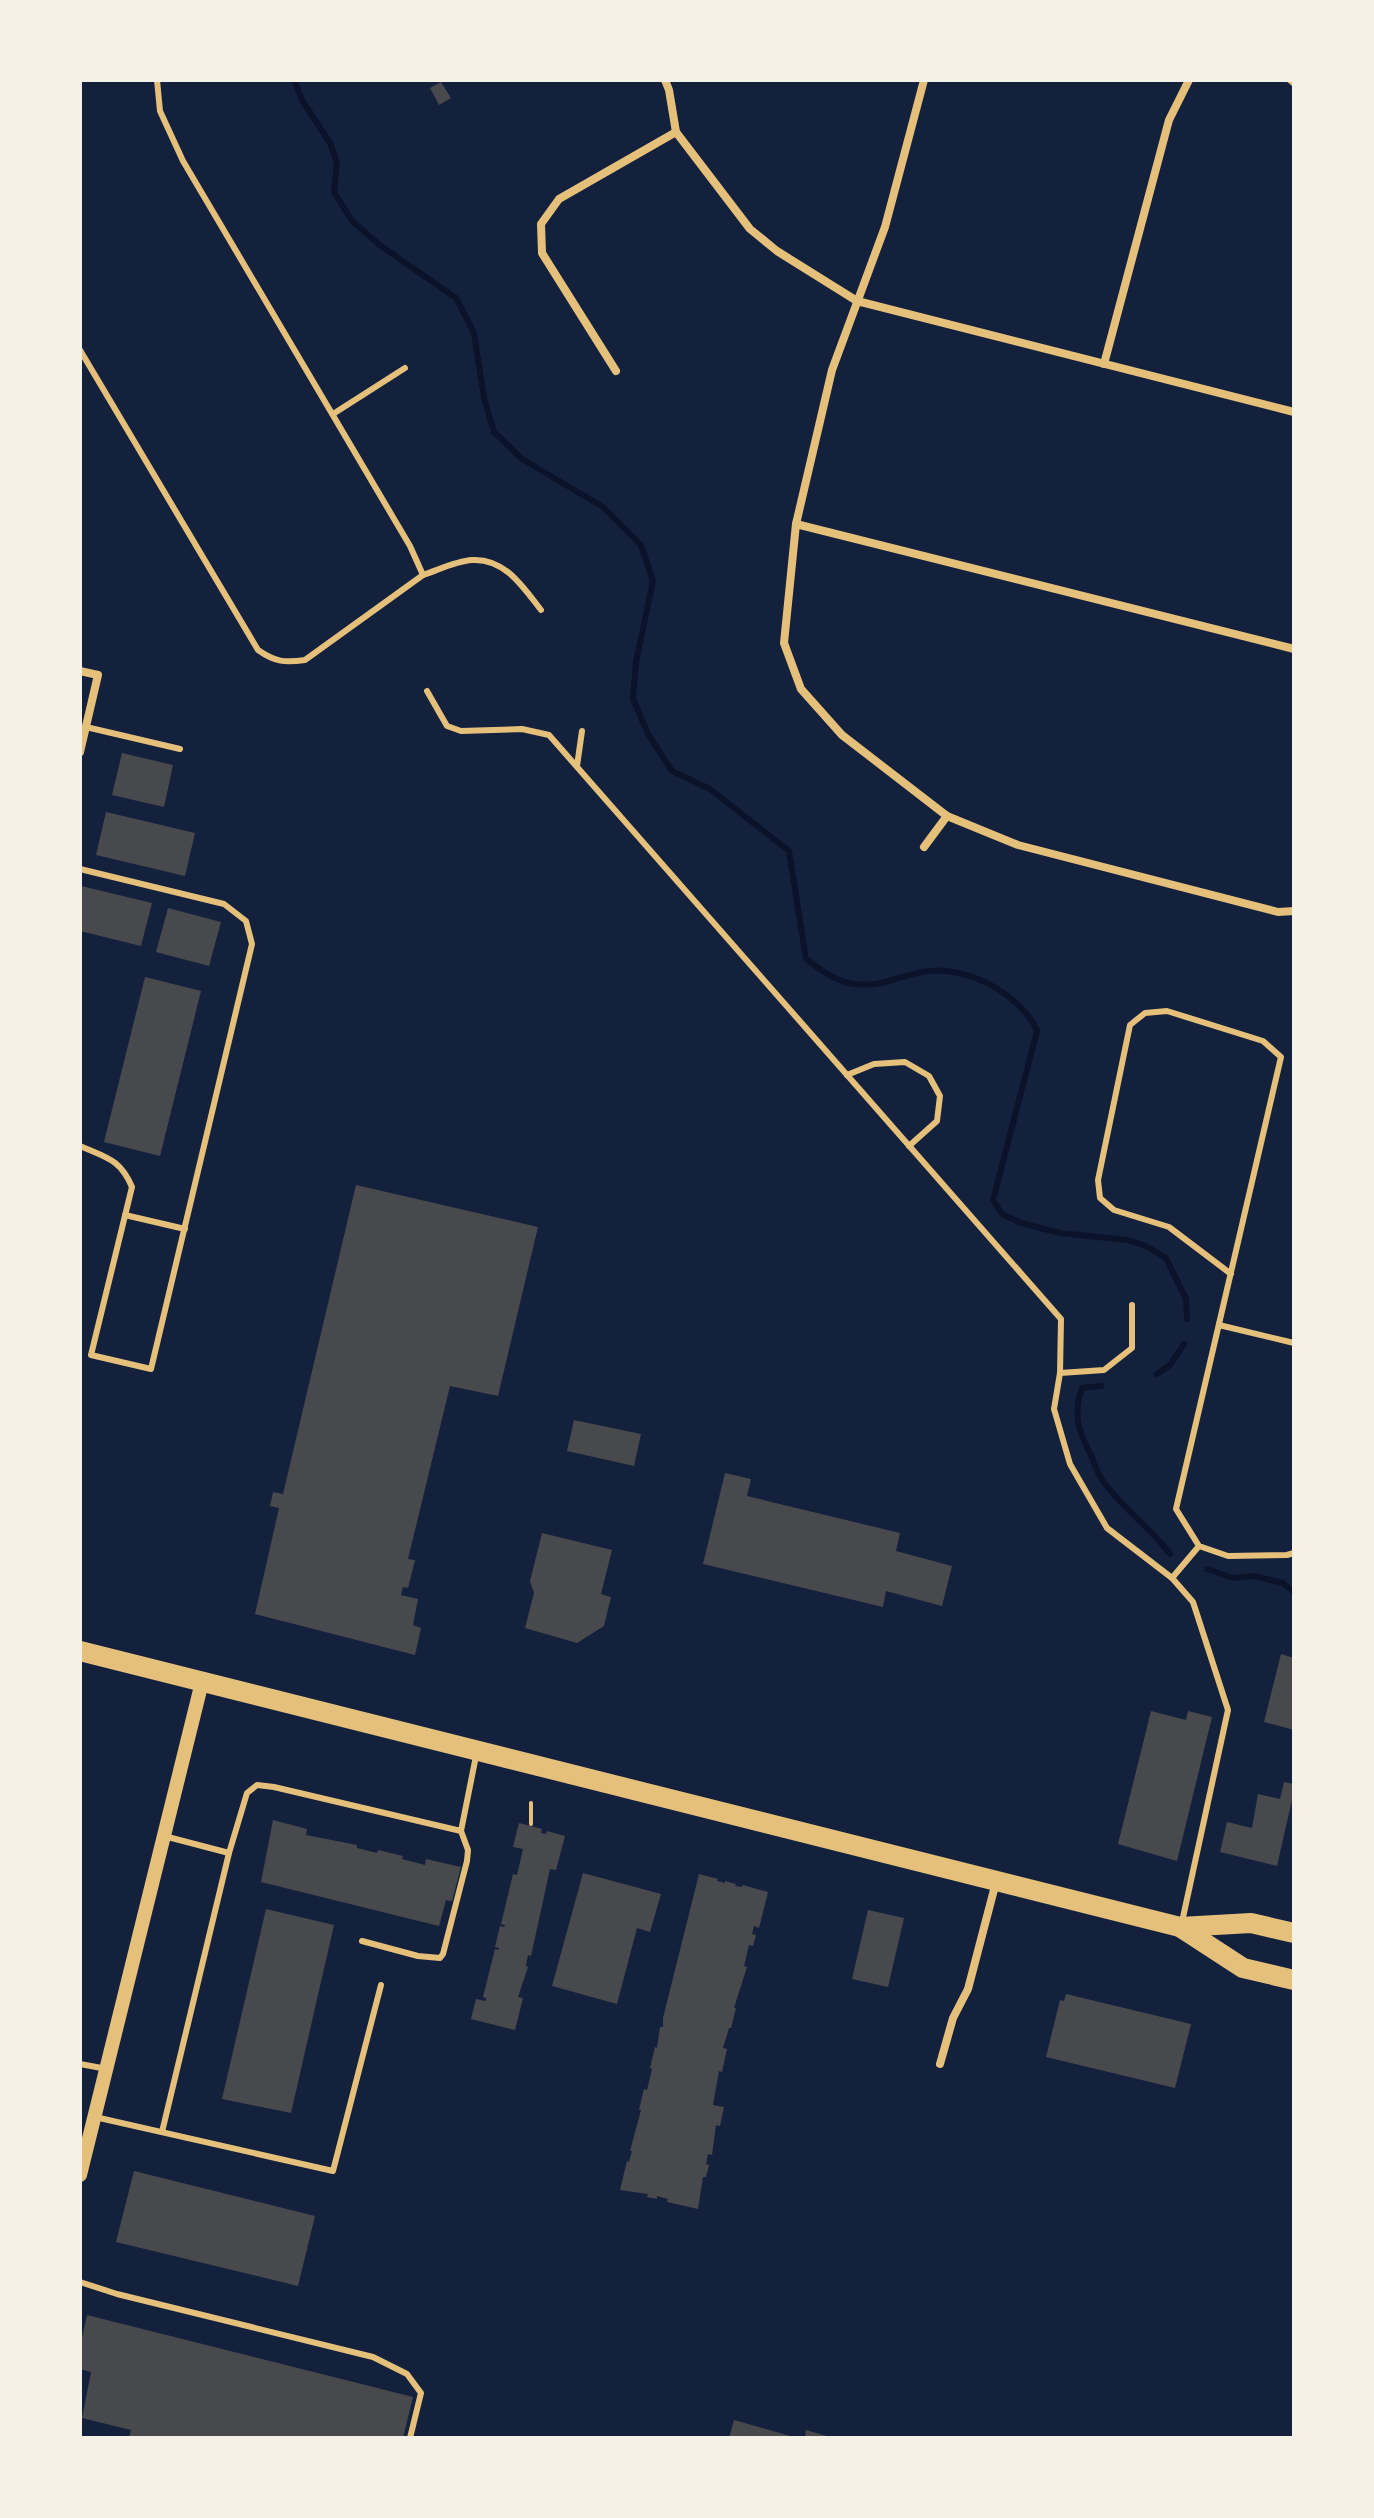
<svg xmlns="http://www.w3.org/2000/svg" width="1374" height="2518" font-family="'Sofia Sans Condensed',sans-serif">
<rect width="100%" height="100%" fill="#14213d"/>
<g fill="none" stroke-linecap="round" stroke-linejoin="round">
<g stroke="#0b132b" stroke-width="6">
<path d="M294,80L302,100L330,143L337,163L334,192L352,221L381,246L456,298L474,333L484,398L494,432L522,459L603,507L641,545L653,581L636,662L633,699L648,734L672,771L710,789L789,851L806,959C821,970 836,982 855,984C882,988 903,974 929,971C967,966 1022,995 1037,1031L993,1200L1002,1214L1021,1223L1060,1233L1127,1240L1146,1246L1166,1258L1186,1299L1187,1319"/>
<polyline points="1157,1374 1170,1365 1184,1344"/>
<path d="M1101,1386L1082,1388C1073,1413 1078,1431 1090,1453C1094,1462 1097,1473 1103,1481C1122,1508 1150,1527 1170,1554"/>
<polyline points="1207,1569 1233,1578 1254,1576 1283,1583 1294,1592"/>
</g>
</g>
<g fill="#48494c">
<polygon points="441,82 451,98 439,105 430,88"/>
<polygon points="122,753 173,765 164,807 112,795"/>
<polygon points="106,812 195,833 185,876 96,855"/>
<polygon points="81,886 152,903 141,946 80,931"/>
<polygon points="168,908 221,922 209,966 156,952"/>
<polygon points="145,977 201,991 160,1156 104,1142"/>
<polygon points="356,1185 538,1227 498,1396 450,1386 408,1559 415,1560 408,1588 403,1587 401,1595 418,1599 413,1625 421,1628 415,1655 255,1614 279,1508 270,1506 273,1492 283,1494"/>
<polygon points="574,1420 641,1434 634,1466 567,1451"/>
<polygon points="725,1473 751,1479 747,1496 900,1533 896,1551 952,1566 942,1606 886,1591 883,1607 703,1564"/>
<polygon points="542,1533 612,1550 601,1594 611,1597 604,1626 577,1643 525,1628 534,1593 530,1581"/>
<polygon points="1281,1654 1294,1658 1294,1730 1264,1722"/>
<polygon points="1151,1711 1186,1720 1188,1711 1212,1717 1177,1861 1118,1844"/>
<polygon points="1284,1782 1294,1784 1294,1791 1277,1866 1220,1852 1227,1822 1252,1828 1258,1794 1280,1799"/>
<polygon points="273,1820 307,1829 306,1835 357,1845 357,1848 377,1853 378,1850 403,1856 402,1859 425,1865 426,1859 461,1867 452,1901 446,1900 439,1926 261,1882"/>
<polygon points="519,1823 542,1829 541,1833 546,1834 547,1831 565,1836 556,1870 550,1869 531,1956 528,1955 526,1966 528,1967 518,1997 523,1998 515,2030 471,2019 476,1999 486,2001 486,1998 483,1997 495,1949 499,1950 499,1948 495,1947 500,1926 504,1927 505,1925 501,1924 513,1874 517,1875 523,1849 513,1847"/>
<polygon points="583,1873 661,1894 650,1932 637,1928 617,2004 552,1986"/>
<polygon points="699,1874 718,1879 717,1881 725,1883 725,1881 736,1884 735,1886 742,1887 743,1885 768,1892 759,1928 754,1926 752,1934 756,1935 753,1946 749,1945 744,1966 747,1967 734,2008 736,2008 731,2028 729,2028 723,2048 727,2049 722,2072 719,2071 713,2105 724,2107 720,2126 716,2125 712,2155 708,2154 706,2164 709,2165 706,2177 703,2177 698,2209 667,2202 668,2199 657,2196 657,2199 647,2197 648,2194 620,2190 627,2161 629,2162 632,2151 630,2151 641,2110 639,2110 644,2089 647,2090 652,2069 650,2068 655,2047 657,2048 660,2027 663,2027 663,2018"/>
<polygon points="266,1909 334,1925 291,2113 222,2099"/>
<polygon points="868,1910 904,1918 888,1987 852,1979"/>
<polygon points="1066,1994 1191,2024 1175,2088 1046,2057 1060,2000 1064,2001"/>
<polygon points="134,2171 315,2216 298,2286 116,2242"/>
<polygon points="87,2315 413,2397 403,2438 129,2438 131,2430 82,2418 91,2372 80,2369 80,2346"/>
<polygon points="734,2420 794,2437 794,2438 729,2438"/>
<polygon points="806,2430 830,2437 830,2438 805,2438"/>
</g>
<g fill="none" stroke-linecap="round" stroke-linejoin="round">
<g stroke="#e5c07b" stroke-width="4">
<polyline points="1288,80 1294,85"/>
<polyline points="531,1824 531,1803"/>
</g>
<g stroke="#e5c07b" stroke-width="6">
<path d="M157,80L160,111L183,161L410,546L423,575C438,570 456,561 472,560C505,558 523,587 541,610"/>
<path d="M80,350L258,650C275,662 285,663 305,660L423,575"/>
<polyline points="333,414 405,368"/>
<polyline points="427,691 447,726 461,731 522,729 549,735 1061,1319 1060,1373 1054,1409 1070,1464 1107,1528 1172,1578"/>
<polyline points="86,727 180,749"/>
<polyline points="577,766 582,731"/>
<path d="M80,869L224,904L246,921L252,944L151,1369L91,1355L132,1187C120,1159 107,1158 80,1146"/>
<polyline points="847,1075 874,1064 905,1062 929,1076 940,1096 937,1121 909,1146"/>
<polyline points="125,1215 185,1229"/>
<polyline points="1231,1274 1169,1227 1114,1210 1100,1198 1098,1180 1130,1025 1145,1013 1167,1011 1263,1041 1281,1057 1176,1509 1199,1546 1228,1556 1287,1555 1294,1553"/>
<polyline points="1219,1325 1294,1343"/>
<polyline points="1060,1373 1104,1370 1132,1348 1132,1305"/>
<polyline points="164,1836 229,1853"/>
<polyline points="1182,1922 1228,1710 1193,1602 1172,1578 1199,1546"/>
<polyline points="362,1941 418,1956 440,1958 443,1954 467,1861 468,1850 461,1831"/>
<polyline points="80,2064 107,2069"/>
<polyline points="95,2117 333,2171 381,1985"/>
<polyline points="162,2132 229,1853 247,1793 257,1785 274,1787 461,1831 476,1756"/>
<polyline points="80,2282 117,2294 373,2357 407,2374 421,2393 410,2438"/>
</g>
<g stroke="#e5c07b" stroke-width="8">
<polyline points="665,80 669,90 676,132 750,229 777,251 857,301 1294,412"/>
<polyline points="924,80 885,227 832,370 796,524 784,643 801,689 842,735 947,816 1018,845 1278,912 1294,911"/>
<polyline points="1104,364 1169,120 1189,80"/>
<polyline points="616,371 542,253 541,224 559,199 676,132"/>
<polyline points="796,524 1294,649"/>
<polyline points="80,671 98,675 80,752"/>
<polyline points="924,847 947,816"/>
<polyline points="940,2064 953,2018 968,1989 996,1882"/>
</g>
<polyline stroke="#e5c07b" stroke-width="14" points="80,2175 202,1682"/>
<g stroke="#e5c07b" stroke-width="20">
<polyline points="80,1651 1180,1927 1251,1923 1294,1933"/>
<polyline points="1180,1927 1243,1968 1294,1980"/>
</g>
</g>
<rect width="1374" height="2518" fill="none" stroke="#f6f1e7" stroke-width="164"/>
</svg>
